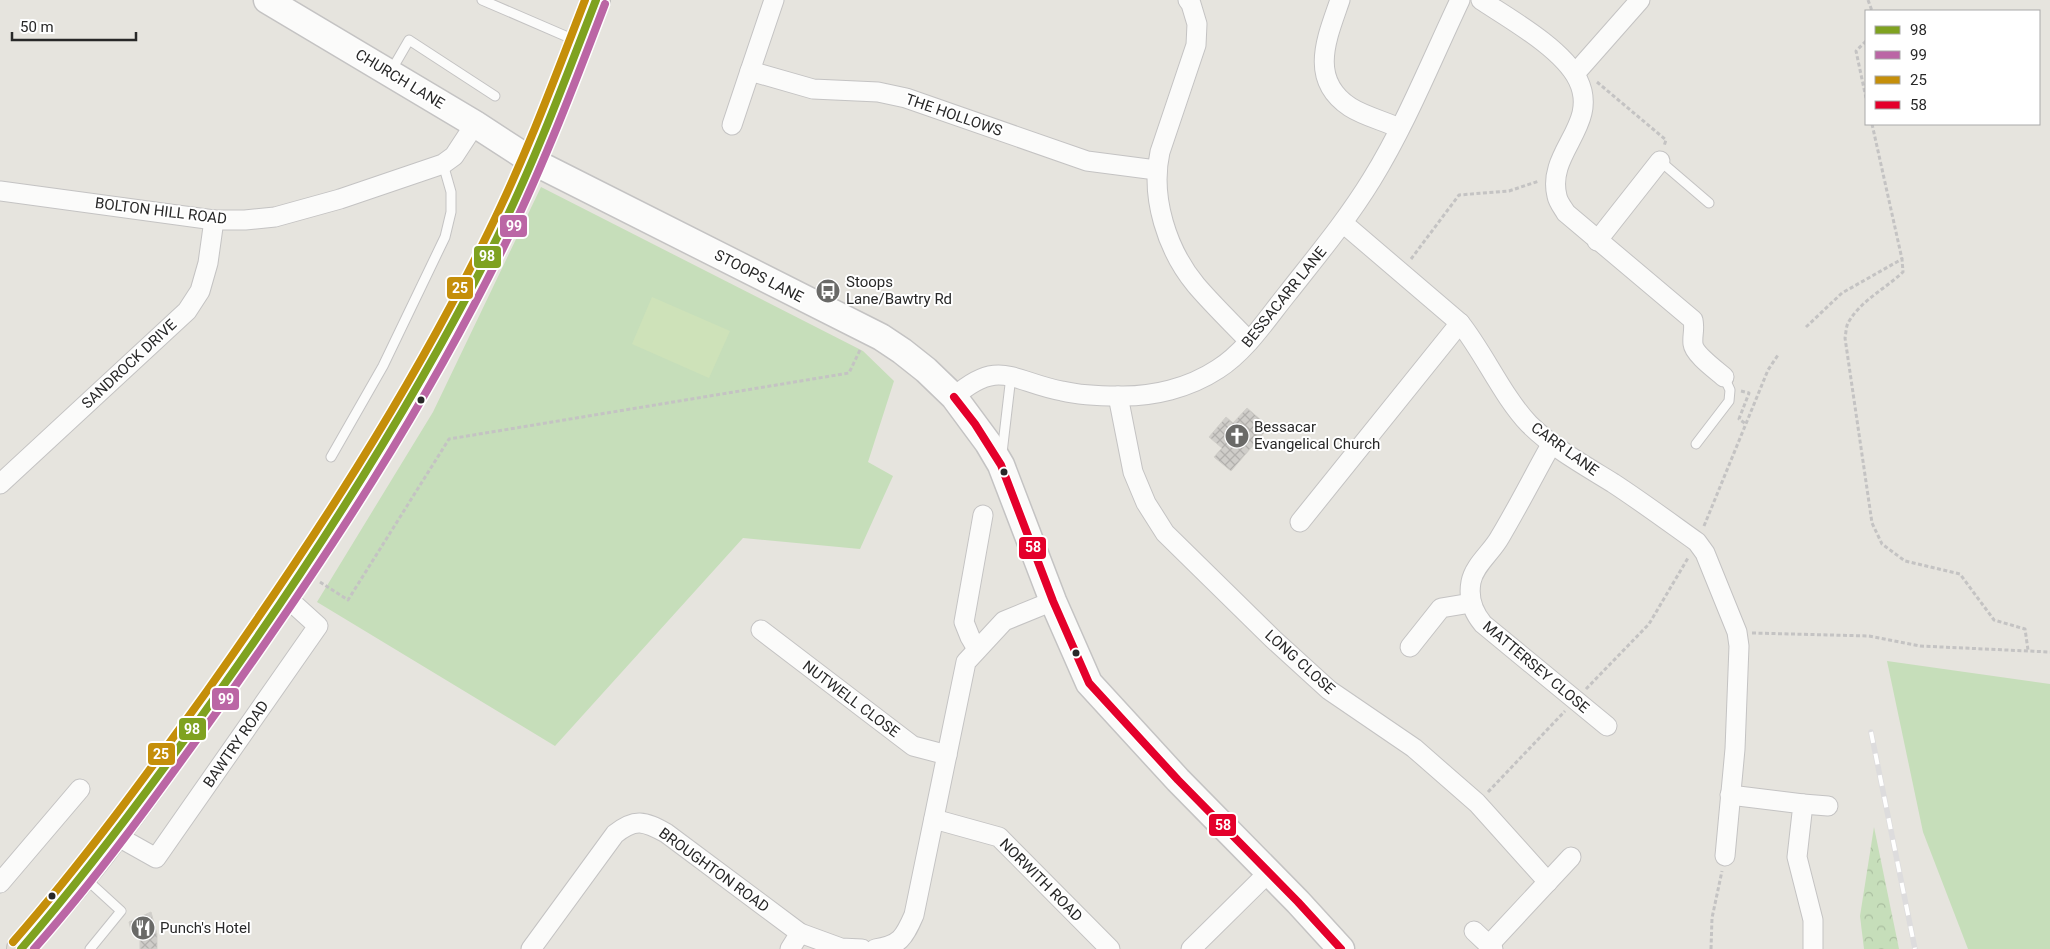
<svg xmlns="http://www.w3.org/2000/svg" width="2050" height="949" font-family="Roboto,sans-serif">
<defs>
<pattern id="forest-crowns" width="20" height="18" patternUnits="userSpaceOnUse" patternTransform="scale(1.25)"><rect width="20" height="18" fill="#c6deba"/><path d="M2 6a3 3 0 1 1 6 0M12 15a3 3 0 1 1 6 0" fill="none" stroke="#aabea0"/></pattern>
<pattern id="building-cross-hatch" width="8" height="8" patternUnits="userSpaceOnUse" patternTransform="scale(1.25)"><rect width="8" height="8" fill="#cfcdc9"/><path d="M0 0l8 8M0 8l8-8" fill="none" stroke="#b2b0ad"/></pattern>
</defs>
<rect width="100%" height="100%" fill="#e6e4de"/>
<g fill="#c6deba">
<polygon points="541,187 863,351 894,381 868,462 893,476 860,549 743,538 555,746 317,602 433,412"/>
<polygon points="1887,661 2050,684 2050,949 1968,949 1923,832"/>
</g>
<polygon fill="url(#forest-crowns)" points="1874,827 1899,949 1864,949 1860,916"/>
<polygon fill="#cee2b9" points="652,297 730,331 709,378 632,344"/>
<g fill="url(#building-cross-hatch)" stroke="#d1cfca">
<polygon points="1247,408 1269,427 1231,471 1214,457 1222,448 1209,437 1226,417 1233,423"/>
<polygon points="151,912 157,934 157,949 140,949 140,931 132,934 129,922"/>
</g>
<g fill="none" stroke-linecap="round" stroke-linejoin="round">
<defs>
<g id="lane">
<polyline points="482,0 577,41"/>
<polyline points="391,71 409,40 495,96"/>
<polyline points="1660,161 1709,203"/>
<polyline points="1696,444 1729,401 1730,390 1724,377"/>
<polyline points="1002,453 1011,376"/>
<polyline points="331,457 383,366 445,237 451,212 451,192 443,164"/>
<polyline points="86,879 121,911 90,949"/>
</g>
<g id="street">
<polyline points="774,0 750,71 813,89 878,92 906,98 1087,161 1156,170"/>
<path d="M1188,0L1191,4L1197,24L1196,45L1160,152C1150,197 1167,250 1196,285C1213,305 1232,323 1249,341"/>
<path d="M1340,0C1327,38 1308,79 1350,107C1364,116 1384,121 1399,128"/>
<path d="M1481,0C1510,19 1563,49 1578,80C1600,125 1546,152 1557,196C1558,202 1563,208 1566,213L1693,320C1695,330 1692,335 1693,344C1694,354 1716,370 1724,377"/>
<polyline points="1573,71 1580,68 1640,0"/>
<polyline points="732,125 750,71"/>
<polyline points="0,191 214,220 245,220 275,217 340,199 443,164 454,156 475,124"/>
<path d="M1343,223L1460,323C1484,353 1503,397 1529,424C1553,448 1584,465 1613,483C1642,502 1669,522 1697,542L1705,553L1737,632L1739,646L1735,749L1725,856"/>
<polyline points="1597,241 1660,161"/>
<polyline points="1118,396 1133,472 1146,503 1165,533 1273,639 1329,690 1414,748 1477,803 1548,882"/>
<path d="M954,397C999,357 1013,382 1062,391C1079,395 1100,396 1118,396C1153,397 1189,388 1218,369C1246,351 1266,320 1287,294C1316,257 1347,220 1372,179C1406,124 1432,59 1460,0"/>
<path d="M1552,443C1534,475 1518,507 1500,537C1492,552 1474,565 1471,582C1468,598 1473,612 1483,624L1607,726"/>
<polyline points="0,484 187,311 200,291 208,263 214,220"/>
<polyline points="1300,522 1460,323"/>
<polyline points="761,630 913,746 947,755"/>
<polyline points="1410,647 1441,608 1471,603"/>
<polyline points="977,649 970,637 964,622 983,515"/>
<polyline points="1730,795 1803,804 1797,857 1813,920 1813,949"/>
<polyline points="1803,804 1828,806"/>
<polyline points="934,819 999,837 1110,949"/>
<polyline points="115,835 156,858 318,626 286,597"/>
<polyline points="0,883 80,789"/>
<polyline points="1474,931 1493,949"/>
<polyline points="1489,945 1571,857"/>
<path d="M531,949L615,834C635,818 644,821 666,833L800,933L841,948L862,949"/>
<polyline points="790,949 800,933"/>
<path d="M875,949C900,945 904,938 914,915L966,662L1004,621L1053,601"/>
<polyline points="1191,949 1269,872"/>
</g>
<polyline id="secondary" points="267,0 475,124 532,161 881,337 902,351 926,370 954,397 988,443 1001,465 1053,601 1089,683 1178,780 1298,902 1341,949"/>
<path id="highway" d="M21,949C42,925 63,901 83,876C128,821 168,762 209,705C316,557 416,403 497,238C535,161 565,80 596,0"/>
</defs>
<use href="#lane" stroke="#c4c3c3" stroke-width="11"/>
<use href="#street" stroke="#c4c3c3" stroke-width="21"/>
<use href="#secondary" stroke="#c4c3c3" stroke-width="29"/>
<use href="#highway" stroke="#c3c2c0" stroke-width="30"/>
<g stroke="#c4c3c3" stroke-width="3" stroke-dasharray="4 2.5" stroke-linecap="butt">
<polyline points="1868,0 1872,11"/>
<polyline points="1866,41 1856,51 1866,98"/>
<polyline points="1597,82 1666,140 1664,146"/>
<polyline points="1872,124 1902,259"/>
<polyline points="1411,259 1459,195 1509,191 1539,181"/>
<path d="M1806,327L1842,293L1902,259L1903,272C1885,289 1860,301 1848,323C1846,327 1846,333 1845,338L1872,523L1882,544L1905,561L1960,574L1994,620L2025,629L2028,650"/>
<polyline points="1741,391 1749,393 1739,419 1746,424"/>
<polyline points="1704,526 1768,370 1778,355"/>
<polyline points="320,582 348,600 449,439 849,373 860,350"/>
<polyline points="1752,633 1869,636 1920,646 2050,652"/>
<polyline points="1586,689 1649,624 1688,558"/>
<polyline points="1488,792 1565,711"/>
<polyline points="1711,949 1712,918 1722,871"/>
</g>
<use href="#lane" stroke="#fbfbfa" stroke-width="9"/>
<use href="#street" stroke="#fbfbfa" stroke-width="19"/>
<use href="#secondary" stroke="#fbfbfa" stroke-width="26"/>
<use href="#highway" stroke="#e5ded5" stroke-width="28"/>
<defs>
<polyline id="rail" points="1871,732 1915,949"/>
</defs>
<use href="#rail" stroke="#dddcdd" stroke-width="5.5"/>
<use href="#rail" stroke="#fff" stroke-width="4" stroke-dasharray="11" stroke-linecap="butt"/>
<defs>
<path id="bus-1" d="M21,949C91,868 154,783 216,696C320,550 417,399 497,238C535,161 565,80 596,0"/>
<path id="bus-2" d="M34,949C102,872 161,789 221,706C327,557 427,405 507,240C544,164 575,83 605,4"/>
<path id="bus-3" d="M13,942C83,862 145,777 207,691C311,544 410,393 489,231C526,156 555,78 585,0"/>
<polyline id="bus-4" points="954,397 975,424 1001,465 1053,601 1089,683 1178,780 1298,902 1341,949"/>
</defs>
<use href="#bus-1" stroke="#fff" stroke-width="11"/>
<use href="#bus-2" stroke="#fff" stroke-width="11"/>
<use href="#bus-3" stroke="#fff" stroke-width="11"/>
<use href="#bus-4" stroke="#fff" stroke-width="11"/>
<use href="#bus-1" stroke="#7fa220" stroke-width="8"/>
<use href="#bus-2" stroke="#bb66a5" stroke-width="8"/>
<use href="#bus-3" stroke="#c58f0a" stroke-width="8"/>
<use href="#bus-4" stroke="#e4002b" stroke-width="8"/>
</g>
<defs>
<symbol id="bus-disc" viewBox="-11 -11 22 22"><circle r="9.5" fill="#6a6a68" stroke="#fff"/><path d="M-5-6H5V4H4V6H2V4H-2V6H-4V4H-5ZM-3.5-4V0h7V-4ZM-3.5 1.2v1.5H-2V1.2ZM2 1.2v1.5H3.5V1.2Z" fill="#fff"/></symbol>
<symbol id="church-disc" viewBox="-11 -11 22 22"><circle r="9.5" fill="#6a6a68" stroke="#fff"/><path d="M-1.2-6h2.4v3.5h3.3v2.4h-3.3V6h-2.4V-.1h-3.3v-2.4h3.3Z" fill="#fff"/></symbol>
<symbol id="restaurant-disc" viewBox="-11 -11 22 22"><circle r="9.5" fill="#6a6a68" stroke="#fff"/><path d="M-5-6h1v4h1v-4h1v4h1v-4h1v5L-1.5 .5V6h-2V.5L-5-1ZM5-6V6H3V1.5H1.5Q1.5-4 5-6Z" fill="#fff"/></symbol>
</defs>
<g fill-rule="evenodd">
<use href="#bus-disc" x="814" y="277" width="28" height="28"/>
<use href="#church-disc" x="1223" y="422" width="28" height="28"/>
<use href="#restaurant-disc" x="129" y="914" width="28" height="28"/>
</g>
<g fill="#282828" stroke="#fff" stroke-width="2">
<circle cx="421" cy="400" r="4.5"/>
<circle cx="1004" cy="472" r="4.5"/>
<circle cx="1076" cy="653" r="4.5"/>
<circle cx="52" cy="896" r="4.5"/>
</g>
<g text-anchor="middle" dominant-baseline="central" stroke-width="4" stroke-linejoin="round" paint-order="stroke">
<g font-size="15" fill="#282828" stroke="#fff">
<text transform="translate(400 79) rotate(31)">CHURCH LANE</text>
<text transform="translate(954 115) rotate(19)">THE HOLLOWS</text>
<text transform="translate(161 211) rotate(7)">BOLTON HILL ROAD</text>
<text transform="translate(759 276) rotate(27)">STOOPS LANE</text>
<text transform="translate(1284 297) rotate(-51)">BESSACARR LANE</text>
<text transform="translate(129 364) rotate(-43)">SANDROCK DRIVE</text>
<text transform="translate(1565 449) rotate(36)">CARR LANE</text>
<text transform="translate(1300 662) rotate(42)">LONG CLOSE</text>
<text transform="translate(1536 667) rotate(40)">MATTERSEY CLOSE</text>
<text transform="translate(851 699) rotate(37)">NUTWELL CLOSE</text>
<text transform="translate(236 744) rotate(-55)">BAWTRY ROAD</text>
<text transform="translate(714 870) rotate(36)">BROUGHTON ROAD</text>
<text transform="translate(1041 880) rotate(45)">NORWITH ROAD</text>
</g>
<g font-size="15" fill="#282828" stroke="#fff" text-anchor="start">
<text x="846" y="282">Stoops<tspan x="846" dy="17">Lane/Bawtry Rd</tspan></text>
<text x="1254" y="427">Bessacar<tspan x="1254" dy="17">Evangelical Church</tspan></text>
<text x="160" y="928">Punch's Hotel</text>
</g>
</g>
<g stroke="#fff" stroke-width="2">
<rect x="499" y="214" width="29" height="24" rx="5" fill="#bb66a5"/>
<rect x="473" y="245" width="29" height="24" rx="5" fill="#7fa220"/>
<rect x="446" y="276" width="28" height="24" rx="5" fill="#c58f0a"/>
<rect x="1018" y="536" width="29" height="24" rx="5" fill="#e4002b"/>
<rect x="211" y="687" width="29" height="24" rx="5" fill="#bb66a5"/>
<rect x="178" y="717" width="29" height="24" rx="5" fill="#7fa220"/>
<rect x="147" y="742" width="29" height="24" rx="5" fill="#c58f0a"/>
<rect x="1208" y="813" width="29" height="24" rx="5" fill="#e4002b"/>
</g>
<g font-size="14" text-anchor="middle" font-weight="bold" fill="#fff">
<text x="514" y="231">99</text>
<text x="487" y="261">98</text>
<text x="460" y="293">25</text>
<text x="1033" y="552">58</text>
<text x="226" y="704">99</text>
<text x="192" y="734">98</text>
<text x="161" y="759">25</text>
<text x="1223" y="830">58</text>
</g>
<rect x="1865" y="10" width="175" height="115" fill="#ffffff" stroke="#a9a9a9"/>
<rect x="1875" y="26" width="25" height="8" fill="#7fa220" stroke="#a9a9a9"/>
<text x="1910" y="35" font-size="15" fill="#282828">98</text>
<rect x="1875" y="51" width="25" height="8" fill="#bb66a5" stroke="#a9a9a9"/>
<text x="1910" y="60" font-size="15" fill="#282828">99</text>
<rect x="1875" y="76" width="25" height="8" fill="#c58f0a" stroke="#a9a9a9"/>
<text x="1910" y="85" font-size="15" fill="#282828">25</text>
<rect x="1875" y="101" width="25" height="8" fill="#e4002b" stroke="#a9a9a9"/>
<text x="1910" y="110" font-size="15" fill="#282828">58</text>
<path d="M12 32v8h124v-8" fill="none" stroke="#282828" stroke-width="2.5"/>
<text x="20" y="32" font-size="15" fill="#282828" stroke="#ffffff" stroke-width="4" paint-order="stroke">50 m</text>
</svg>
